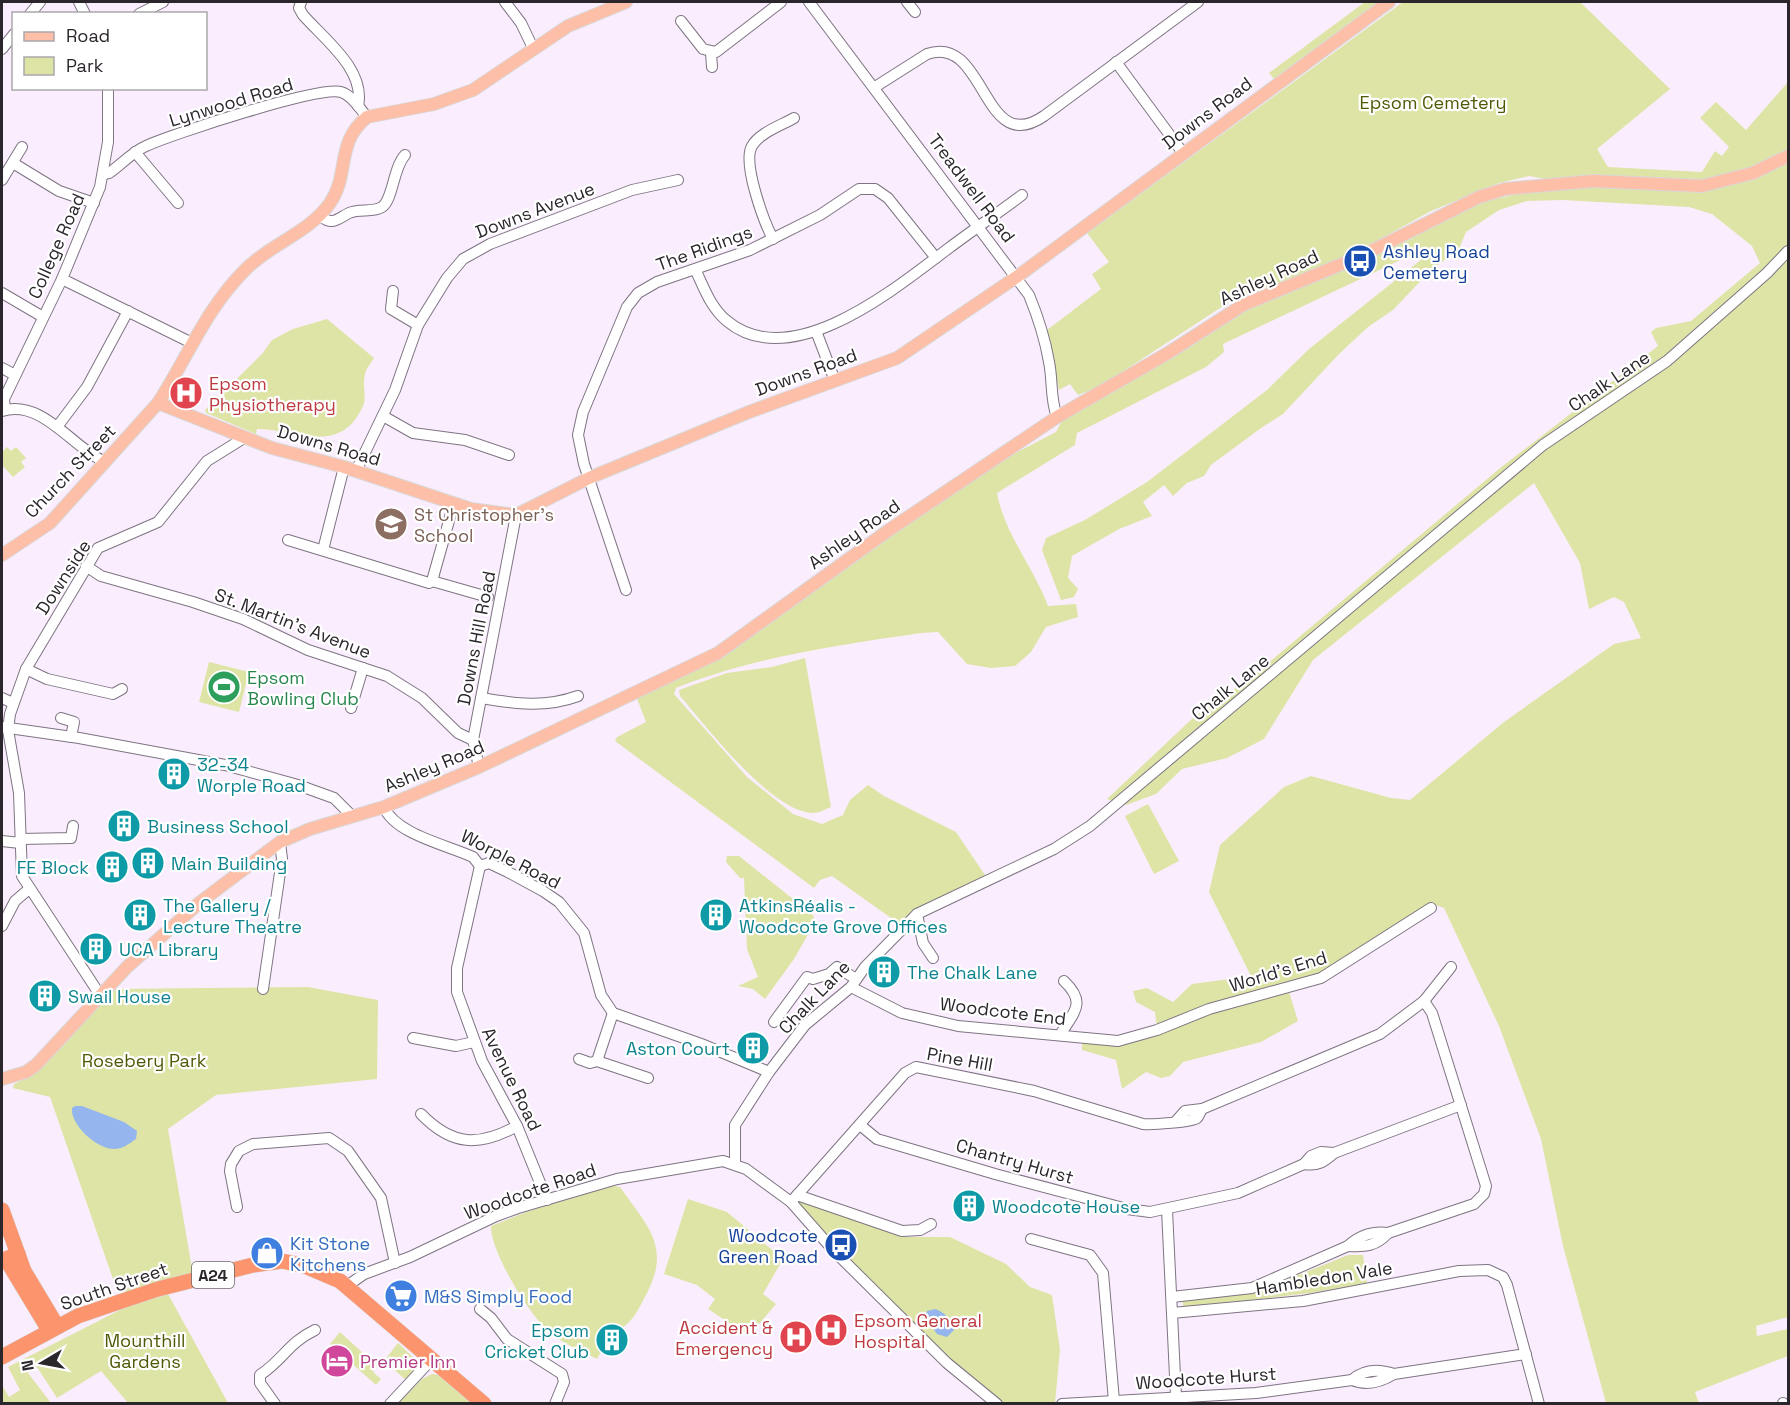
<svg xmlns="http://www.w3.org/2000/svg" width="1790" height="1405" font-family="'Space Grotesk',sans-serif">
<rect width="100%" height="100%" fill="#faeefe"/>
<g fill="#dde4a5">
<polygon points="1365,2 1379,2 1274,79 1269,73"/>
<path d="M1403,2H1580L1670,89L1597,149L1608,167L1702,172L1715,151L1722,156L1729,147L1700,118L1716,102L1746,130L1788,82V1317L1756,1326L1757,1336L1788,1329V1356L1695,1392L1699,1403H1606L1563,1246L1541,1139L1499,1026L1444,908L1430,903L1321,973L1286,982L1298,1021L1261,1042L1183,1062L1170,1076L1161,1078L1146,1072L1122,1089L1116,1060L1082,1050V1041L1118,1045L1158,1036L1155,1012L1136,1002L1133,991L1147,988L1173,1002L1192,984L1229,979L1254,982L1209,892L1220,845L1284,787L1311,776L1391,798L1410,800L1504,722L1614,644L1641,638L1624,602L1614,597L1589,609L1580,563L1534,483L1313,660L1264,739L1227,758L1182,769L1156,794L1126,805L1107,799L1195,716L1248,680L1499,469L1658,346L1651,332L1656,328L1691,321L1760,263L1752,246L1712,214L1689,207L1563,200L1527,201L1499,210L1466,232L1459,249L1430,271L1393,310L1368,327L1339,354L1283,414L1261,428L1211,465L1204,476L1187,483L1173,496L1164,485L1143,502L1152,516L1119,529L1072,556L1068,578L1078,589L1074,597L1061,600L1042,550L1046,538L1085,520L1147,482L1267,390L1309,349L1422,259L1411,255L1223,344L1224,352L1206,367L1077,433L1075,445L997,493C1004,533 1034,568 1048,606L1076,604L1078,617L1046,627L1031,652L1015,666L991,668L967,664L938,632L921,633C838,645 754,657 676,688L674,694L747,777L793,814L822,824L843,815L850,800L868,785L884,796L956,832L987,878L905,928L832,876L820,880L814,888L615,741L617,737L646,722L636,696L735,645L939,503L1008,457L1056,432L1063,418L1134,380L1246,309L1409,240L1463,210L1486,201L1597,176L1545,179L1529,176L1499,183L1431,211L1344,259L1234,299L1099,387L1078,395L1070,384L1059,390L1047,330L1101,289L1092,274L1109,262L1087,233Z"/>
<path d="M327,319L374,358C371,363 366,369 365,374C362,385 367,397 363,406C340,457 296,429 257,429L256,434L206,413L205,410L262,354L272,340L293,329Z"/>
<polygon points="7,447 11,451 16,447 26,458 21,462 25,467 13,477 2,465 2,452"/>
<path d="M805,658L831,807C826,809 819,813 814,813C772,813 706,726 680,696L679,690L727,673L772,667Z"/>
<polygon points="209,662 249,672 239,712 199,702"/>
<polygon points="1148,804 1179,861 1154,874 1125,816"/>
<polygon points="727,856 739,856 813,915 815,922 794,959 765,999 753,989 738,986 758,977 747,949 744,878 740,878 726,862"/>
<polygon points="308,987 378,1000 377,1079 216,1095 168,1129 193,1274 121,1293 113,1279 50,1097 13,1088 14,1084 35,1074 113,989"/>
<path d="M613,1186L620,1187C647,1226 672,1246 646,1295C639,1308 634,1320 622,1328L628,1344L601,1352L597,1359C582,1351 561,1343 548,1331C529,1314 490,1251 491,1226L526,1212Z"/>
<polygon points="802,1198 823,1209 902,1237 950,1237 1006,1264 1030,1287 1052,1295 1060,1350 1055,1403 1003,1403 942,1353 856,1267 799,1203"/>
<polygon points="688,1199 727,1212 783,1259 763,1294 776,1304 749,1336 708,1309 715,1299 697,1285 664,1274"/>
<polygon points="1348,1255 1363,1255 1367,1283 1310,1293 1184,1308 1182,1301 1254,1293"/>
<polygon points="168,1294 228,1403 128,1403 101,1371 57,1398 37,1367 28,1373 51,1403 2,1403 2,1385 9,1397 20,1390 8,1367 122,1309"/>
<polygon points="340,1332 377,1366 373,1372 381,1379 376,1385 330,1344"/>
<polygon points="398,1343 416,1360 415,1367 406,1380 384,1361"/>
<polygon points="432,1374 438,1375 471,1403 398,1404 422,1379"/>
</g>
<g fill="#95b5ee">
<path d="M75,1106H82L124,1122L137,1131L136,1139C129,1144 122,1149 114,1149C97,1149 70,1125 72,1108Z"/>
<path d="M935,1309C946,1313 951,1319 954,1330L947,1337L937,1334L925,1317L927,1311Z"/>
</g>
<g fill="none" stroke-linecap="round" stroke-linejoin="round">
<defs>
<g id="minor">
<polyline points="79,2 85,14"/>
<path d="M301,2L299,8L303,15C325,40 366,70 358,106"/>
<polyline points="505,2 521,23 533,48"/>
<path d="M809,2L1029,295C1038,317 1045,338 1049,362C1053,381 1050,399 1057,417"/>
<polyline points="907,2 915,12"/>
<polyline points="30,14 40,2"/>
<polyline points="139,14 163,2"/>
<polyline points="681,21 703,49 716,52 781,2"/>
<polyline points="2,49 14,34"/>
<polyline points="711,53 712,67"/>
<polyline points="1116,62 1183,153"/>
<path d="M875,87L927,54C986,33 982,159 1044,116L1198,2"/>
<polyline points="135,152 178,203"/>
<polyline points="13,163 59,191 94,203"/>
<path d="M104,174L109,173C121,165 132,152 146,146C172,134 318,86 341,92C352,95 360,109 367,117"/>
<polyline points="2,180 22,147"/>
<path d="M320,216C333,226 337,219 349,213C359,208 373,213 382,207C393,200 393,168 405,155"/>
<path d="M773,239C764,222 742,163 752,146C759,133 782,125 794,118"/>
<path d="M696,271C704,288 711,308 727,321C792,375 897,287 949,248C973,230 998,213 1022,195"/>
<polyline points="62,279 192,343"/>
<polyline points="393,291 391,309 418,325"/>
<polyline points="2,293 43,317"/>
<polyline points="816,331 835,381"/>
<polyline points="2,368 15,375"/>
<polyline points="5,410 4,399 62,279 100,187 108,142 108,88"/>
<path d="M2,411C42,399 71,446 103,461"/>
<polyline points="383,416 413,433 465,440 509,455"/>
<polyline points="57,427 87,387 128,311"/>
<polyline points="356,471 395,390 418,325 447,278 463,259 490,244 632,190 678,180"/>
<polyline points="288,540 429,583 432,581 454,503"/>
<polyline points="323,550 344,467"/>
<polyline points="86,566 101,576 193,602 243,619 308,650 387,676 422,698 458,733 473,740"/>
<polyline points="432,581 488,597"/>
<polyline points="626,590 584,464 578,435 583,412 627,307 638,293 657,282 750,250 820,215 859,189 875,189 888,198 936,258"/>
<polyline points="26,669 47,679 113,694 122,689"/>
<polyline points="2,698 13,703"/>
<path d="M481,698C516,704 545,708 578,696"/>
<polyline points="351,708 363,668"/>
<polyline points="61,718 74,722 71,737"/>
<polyline points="2,727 79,738 225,765 298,785 334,798 352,816"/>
<polyline points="479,767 473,740 516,515"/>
<path d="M384,807C395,834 447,845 473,857L480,866"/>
<polyline points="20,839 71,838 73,826"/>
<polyline points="2,841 20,843"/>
<polyline points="480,866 489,863 508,872 543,891 559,902 584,933 601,995 613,1013 704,1045 769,1072"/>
<polyline points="480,866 457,968 457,992 482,1061 517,1126 547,1200"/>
<polyline points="917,914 923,943 933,958"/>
<polyline points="2,926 15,901 29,889"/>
<polyline points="851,987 902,1013 958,1026 1118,1041 1157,1030 1209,1009 1321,978 1431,908"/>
<polyline points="263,989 282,859 280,842"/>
<polyline points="100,995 22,876 19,793 8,730 10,714 26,669 98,548 158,522 207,461 244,438"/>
<polyline points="774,1022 807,977 813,979 829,974 837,967 856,979"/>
<path d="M1060,1035C1074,1012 1087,1003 1064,981"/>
<polyline points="413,1038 456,1046 474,1042"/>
<polyline points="579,1059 590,1063 597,1061 648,1078"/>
<polyline points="597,1061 613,1013"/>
<path d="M421,1114C452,1146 479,1147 517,1126"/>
<polyline points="1177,1120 1185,1111 1202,1109 1380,1034 1424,1001 1451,967"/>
<polyline points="860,1125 877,1139 995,1174 1127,1209 1150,1212 1238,1193 1304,1164 1311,1156 1321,1152 1334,1153 1461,1105"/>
<polyline points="735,1164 735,1125 769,1072 805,1025 851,987 865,967 917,914 1054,849 1090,826 1543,445 1667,361 1767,273 1788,251"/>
<path d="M1304,1164C1318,1166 1324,1162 1334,1153"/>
<polyline points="797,1195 902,1231 920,1230 931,1224"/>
<path d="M791,1202L905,1073L916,1067L1034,1091L1143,1124C1151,1125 1192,1122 1197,1118C1199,1116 1200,1112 1202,1109"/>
<polyline points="237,1207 230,1171 231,1164 239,1151 253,1144 329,1138 348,1151 381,1198 395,1263"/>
<polyline points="1167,1210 1176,1397"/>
<polyline points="1031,1239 1090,1255 1103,1273 1114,1401"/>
<path d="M1348,1246C1366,1247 1376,1246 1388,1233"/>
<polyline points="347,1286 364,1274 410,1257 496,1216 518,1208 617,1179 723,1161 746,1169 791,1202 834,1251 947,1363 997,1404"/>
<path d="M1172,1297L1252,1288L1348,1246C1360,1235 1372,1231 1388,1233L1474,1204L1484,1194L1486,1186L1432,1013L1424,1001"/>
<polyline points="480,1309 491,1318 507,1339 562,1374 564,1382 555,1404"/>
<polyline points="1172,1313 1303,1301 1459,1271 1488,1270 1503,1277 1507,1285 1539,1404"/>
<path d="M1352,1380C1364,1369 1379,1369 1394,1374"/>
<path d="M275,1404L260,1383V1375C284,1359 288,1343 315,1330"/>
<polyline points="390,1404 431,1360"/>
<path d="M1062,1404L1256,1393L1352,1380C1366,1386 1381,1382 1394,1374L1526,1354"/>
<polyline points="1783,1404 1783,1403"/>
</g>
<g id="major">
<polyline points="158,403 272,448 344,467 471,509 516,515 589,478 749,412 897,358 1018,276 1389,2"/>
<path d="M2,555L50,523L158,403C188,357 205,310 245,270C270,244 309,233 330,203C350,174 335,143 367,117L434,104L473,90L568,26L626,2"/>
<polyline points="2,1079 26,1072 36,1065 127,967 199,903 280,842 310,829 384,807 479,767 718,653 889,530 1057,417 1168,353 1243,305 1359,257 1479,197 1505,189 1593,181 1702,186 1753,173 1788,156"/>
</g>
<g id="highway">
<polyline points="2,1210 24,1271 57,1326"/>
<polyline points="18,1254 6,1259 46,1325"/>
<polyline points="2,1357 78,1316 119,1302 158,1289 253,1265 282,1261 305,1266 340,1281 484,1404"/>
</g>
</defs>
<use href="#minor" stroke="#7e7482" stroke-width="12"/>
<use href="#major" stroke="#d9d8d9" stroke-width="14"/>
<use href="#highway" stroke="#d9d8d9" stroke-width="16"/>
<use href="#minor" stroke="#fff" stroke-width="10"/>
<use href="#major" stroke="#fdbfa7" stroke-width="12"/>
<use href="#highway" stroke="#fc946d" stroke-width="15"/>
</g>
<defs>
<symbol id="bus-disc" viewBox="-11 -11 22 22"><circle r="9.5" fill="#1a4fb4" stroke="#fff"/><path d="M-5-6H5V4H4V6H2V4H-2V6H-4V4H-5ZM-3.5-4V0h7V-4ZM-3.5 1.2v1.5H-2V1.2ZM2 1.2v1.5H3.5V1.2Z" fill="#fff"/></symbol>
<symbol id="hospital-disc" viewBox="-11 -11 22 22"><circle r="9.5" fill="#e0444e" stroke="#fff"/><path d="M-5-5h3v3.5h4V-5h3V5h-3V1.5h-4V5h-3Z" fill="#fff"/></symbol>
<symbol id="school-disc" viewBox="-11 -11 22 22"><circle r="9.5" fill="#8d6e63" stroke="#fff"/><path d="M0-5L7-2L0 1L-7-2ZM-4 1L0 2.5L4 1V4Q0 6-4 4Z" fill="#fff"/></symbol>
<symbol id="stadium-disc" viewBox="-11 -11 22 22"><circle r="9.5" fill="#2e9e5b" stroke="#fff"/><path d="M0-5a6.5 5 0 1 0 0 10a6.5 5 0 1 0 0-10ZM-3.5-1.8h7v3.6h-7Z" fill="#fff"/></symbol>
<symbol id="building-disc" viewBox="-11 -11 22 22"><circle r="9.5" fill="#0f9aa8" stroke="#fff"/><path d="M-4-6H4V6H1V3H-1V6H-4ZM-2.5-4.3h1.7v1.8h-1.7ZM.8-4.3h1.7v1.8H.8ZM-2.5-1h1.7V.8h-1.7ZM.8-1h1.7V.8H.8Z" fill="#fff"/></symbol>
<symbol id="shop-disc" viewBox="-11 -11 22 22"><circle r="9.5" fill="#3f7fe0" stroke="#fff"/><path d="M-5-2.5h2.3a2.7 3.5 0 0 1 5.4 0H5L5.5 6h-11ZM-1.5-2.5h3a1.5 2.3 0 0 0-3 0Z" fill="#fff"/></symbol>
<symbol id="supermarket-disc" viewBox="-11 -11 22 22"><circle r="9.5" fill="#3f7fe0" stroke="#fff"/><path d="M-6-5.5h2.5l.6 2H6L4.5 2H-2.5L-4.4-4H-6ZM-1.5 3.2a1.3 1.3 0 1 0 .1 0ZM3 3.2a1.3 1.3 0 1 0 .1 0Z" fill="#fff"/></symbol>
<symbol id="hotel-disc" viewBox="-11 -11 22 22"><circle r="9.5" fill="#d1479c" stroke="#fff"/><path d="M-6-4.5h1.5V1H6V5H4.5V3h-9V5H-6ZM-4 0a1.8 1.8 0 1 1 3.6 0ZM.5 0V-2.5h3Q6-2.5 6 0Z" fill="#fff"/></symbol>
</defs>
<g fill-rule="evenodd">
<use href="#bus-disc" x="1341" y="242" width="38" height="38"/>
<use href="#hospital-disc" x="167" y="374" width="38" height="38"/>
<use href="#school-disc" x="372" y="505" width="38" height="38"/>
<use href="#stadium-disc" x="205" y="668" width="38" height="38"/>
<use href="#building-disc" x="155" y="755" width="38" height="38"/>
<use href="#building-disc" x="105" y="807" width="38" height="38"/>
<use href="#building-disc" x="129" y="844" width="38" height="38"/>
<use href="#building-disc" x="93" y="848" width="38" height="38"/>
<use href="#building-disc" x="121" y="896" width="38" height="38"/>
<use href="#building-disc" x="697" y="896" width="38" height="38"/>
<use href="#building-disc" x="77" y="930" width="38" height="38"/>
<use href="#building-disc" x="865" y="953" width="38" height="38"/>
<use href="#building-disc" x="26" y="977" width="38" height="38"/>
<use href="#building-disc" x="734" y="1029" width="38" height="38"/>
<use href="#building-disc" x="950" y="1187" width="38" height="38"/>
<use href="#bus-disc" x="822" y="1226" width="38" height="38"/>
<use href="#shop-disc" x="248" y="1234" width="38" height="38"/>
<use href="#supermarket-disc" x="382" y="1277" width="38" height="38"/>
<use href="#hospital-disc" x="812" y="1311" width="38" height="38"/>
<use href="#hospital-disc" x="777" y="1318" width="38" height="38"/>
<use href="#building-disc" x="593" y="1321" width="38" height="38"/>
<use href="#hotel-disc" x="318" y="1342" width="38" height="38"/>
</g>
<g text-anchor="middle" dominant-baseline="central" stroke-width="4.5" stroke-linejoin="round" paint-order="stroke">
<rect fill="#fff" stroke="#6b676b" stroke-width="1.5" x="192" y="1262" width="42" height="26" rx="4.5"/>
<g font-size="16" font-weight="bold" fill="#2b262c">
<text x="213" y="1275">A24</text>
</g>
<g font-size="18" fill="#2b262c" stroke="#fff">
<text transform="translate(231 102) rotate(-17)">Lynwood Road</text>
<text transform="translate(1207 113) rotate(-37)">Downs Road</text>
<text transform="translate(972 188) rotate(53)">Treadwell Road</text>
<text transform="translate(535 210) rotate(-21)">Downs Avenue</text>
<text transform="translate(56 246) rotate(-66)">College Road</text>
<text transform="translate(704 248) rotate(-20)">The Ridings</text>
<text transform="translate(1269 277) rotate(-25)">Ashley Road</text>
<text transform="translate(806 372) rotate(-20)">Downs Road</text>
<text transform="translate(1609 381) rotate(-34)">Chalk Lane</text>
<text transform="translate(329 445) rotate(16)">Downs Road</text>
<text transform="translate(70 471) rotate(-46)">Church Street</text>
<text transform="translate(854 534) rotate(-35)">Ashley Road</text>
<text transform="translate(63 577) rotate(-57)">Downside</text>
<text transform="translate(293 623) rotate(21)">St. Martin's Avenue</text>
<text transform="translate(476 638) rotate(-79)">Downs Hill Road</text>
<text transform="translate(1230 687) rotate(-39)">Chalk Lane</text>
<text transform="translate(434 766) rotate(-23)">Ashley Road</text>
<text transform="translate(511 859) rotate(27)">Worple Road</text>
<text transform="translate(1278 971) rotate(-17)">World's End</text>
<text transform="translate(814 997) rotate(-46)">Chalk Lane</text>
<text transform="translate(1003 1011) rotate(7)">Woodcote End</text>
<text transform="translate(960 1059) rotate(10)">Pine Hill</text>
<text transform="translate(512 1079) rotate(64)">Avenue Road</text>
<text transform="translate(1015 1161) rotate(16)">Chantry Hurst</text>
<text transform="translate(530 1191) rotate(-19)">Woodcote Road</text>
<text transform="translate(1324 1278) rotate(-9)">Hambledon Vale</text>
<text transform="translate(114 1286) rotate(-19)">South Street</text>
<text transform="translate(1206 1378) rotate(-4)">Woodcote Hurst</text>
</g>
<g font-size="18" fill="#525806" stroke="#fff">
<text x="1433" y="102">Epsom Cemetery</text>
<text x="144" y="1060">Rosebery Park</text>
<text x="145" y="1340">Mounthill<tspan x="145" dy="21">Gardens</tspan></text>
</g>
<g font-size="18" fill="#164399" stroke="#fff" text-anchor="start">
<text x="1383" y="251">Ashley Road<tspan x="1383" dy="21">Cemetery</tspan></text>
<text x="818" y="1235" text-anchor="end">Woodcote<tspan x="818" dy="21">Green Road</tspan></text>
</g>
<g font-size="18" fill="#be3a42" stroke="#fff" text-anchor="start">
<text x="209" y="383">Epsom<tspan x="209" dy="21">Physiotherapy</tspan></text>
<text x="854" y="1320">Epsom General<tspan x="854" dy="21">Hospital</tspan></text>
<text x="773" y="1327" text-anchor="end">Accident &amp;<tspan x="773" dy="21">Emergency</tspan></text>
</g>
<g font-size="18" fill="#785e54" stroke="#fff" text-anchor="start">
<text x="414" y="514">St Christopher's<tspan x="414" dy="21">School</tspan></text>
</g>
<g font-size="18" fill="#27864d" stroke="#fff" text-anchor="start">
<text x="247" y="677">Epsom<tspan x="247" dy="21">Bowling Club</tspan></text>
</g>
<g font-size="18" fill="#0d838f" stroke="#fff" text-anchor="start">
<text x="197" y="764">32-34<tspan x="197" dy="21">Worple Road</tspan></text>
<text x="147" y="826">Business School</text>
<text x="171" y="863">Main Building</text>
<text x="89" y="867" text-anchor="end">FE Block</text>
<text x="163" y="905">The Gallery /<tspan x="163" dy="21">Lecture Theatre</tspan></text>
<text x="739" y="905">AtkinsRéalis -<tspan x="739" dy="21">Woodcote Grove Offices</tspan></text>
<text x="119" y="949">UCA Library</text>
<text x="907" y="972">The Chalk Lane</text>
<text x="68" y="996">Swail House</text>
<text x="730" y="1048" text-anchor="end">Aston Court</text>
<text x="992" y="1206">Woodcote House</text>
<text x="589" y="1330" text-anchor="end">Epsom<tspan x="589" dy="21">Cricket Club</tspan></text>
</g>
<g font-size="18" fill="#366cbe" stroke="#fff" text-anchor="start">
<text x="290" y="1243">Kit Stone<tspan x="290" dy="21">Kitchens</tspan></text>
<text x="424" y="1296">M&amp;S Simply Food</text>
</g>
<g font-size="18" fill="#b23c85" stroke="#fff" text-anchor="start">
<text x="360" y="1361">Premier Inn</text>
</g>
</g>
<rect width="1790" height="1405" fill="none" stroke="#2b262c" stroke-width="6"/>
<rect x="12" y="12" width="195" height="78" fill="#ffffff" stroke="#aaa8ab" stroke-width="1.5"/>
<rect x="24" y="32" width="30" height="9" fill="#fdbfa7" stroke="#aaa8ab" stroke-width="1.5"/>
<text x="66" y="42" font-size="18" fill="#2b262c">Road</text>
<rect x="24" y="57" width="30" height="18" fill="#dde4a5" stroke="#aaa8ab" stroke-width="1.5"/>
<text x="66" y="72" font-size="18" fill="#2b262c">Park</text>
<g transform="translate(42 1363) rotate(260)" stroke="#ffffff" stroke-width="4.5" paint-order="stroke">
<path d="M0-4.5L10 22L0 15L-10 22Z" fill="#2b262c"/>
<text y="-9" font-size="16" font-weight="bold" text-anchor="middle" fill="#2b262c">N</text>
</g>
</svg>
